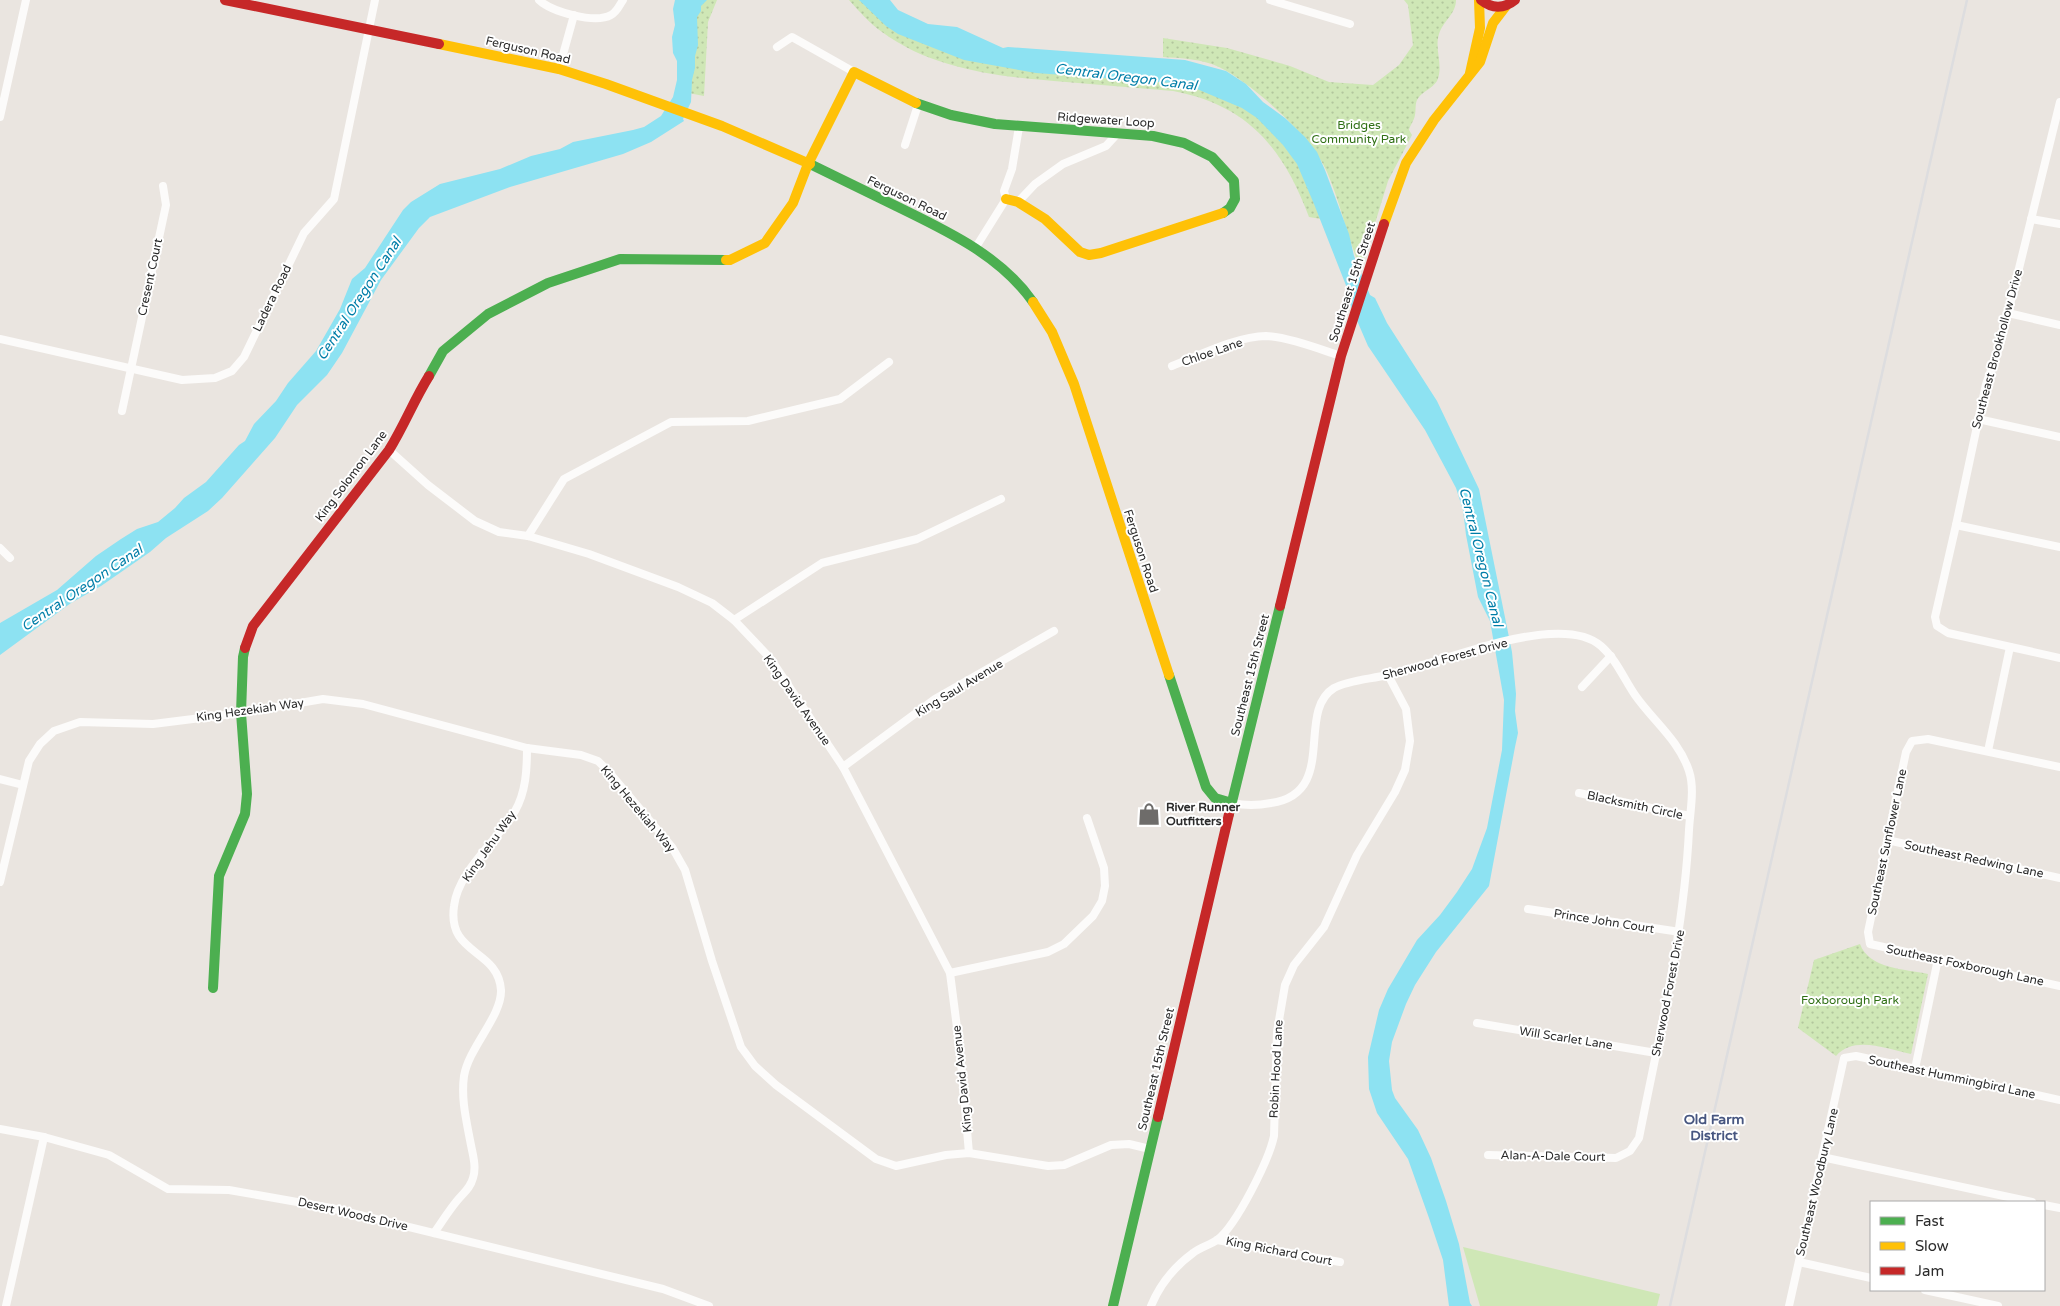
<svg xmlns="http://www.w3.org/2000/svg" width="2060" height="1306" font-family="'Varela Round',sans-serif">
<defs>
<pattern id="park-dots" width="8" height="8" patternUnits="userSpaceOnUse" patternTransform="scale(1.25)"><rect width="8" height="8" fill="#cfe7b6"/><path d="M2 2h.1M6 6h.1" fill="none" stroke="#b2c69d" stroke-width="1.8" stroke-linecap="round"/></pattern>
</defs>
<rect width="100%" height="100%" fill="#eae5e0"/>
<polygon fill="#cfe7b6" points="1463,1247 1660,1294 1657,1306 1480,1306"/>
<g fill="url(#park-dots)">
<polygon points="693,0 717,0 708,22 704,96 683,92"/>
<path d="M849,0H877L955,44L1174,70L1269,113L1333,221L1309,217C1283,148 1248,105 1173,91C1137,88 1102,85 1066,82C1003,77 935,71 882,32C869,23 859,11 849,0Z"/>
<path d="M1404,0H1456C1456,14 1443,21 1439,34C1434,49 1444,66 1437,81C1432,89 1421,92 1417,100C1415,104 1416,111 1415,115C1414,121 1410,125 1409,130L1412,135L1388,181L1361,269C1347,238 1341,204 1327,172C1313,138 1252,83 1219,67C1202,59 1181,58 1163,57V38L1227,48L1290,66L1329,82L1373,85L1399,65L1413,45L1408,5Z"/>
<path d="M1860,944C1869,969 1905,969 1928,974L1911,1054C1887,1049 1854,1035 1836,1056L1798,1028L1814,960Z"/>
</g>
<g fill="#8de2f2">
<polygon points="675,0 707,0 701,6 701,11 697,17 698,45 695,56 695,68 692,80 691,102 683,119 684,121 651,142 623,154 510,187 430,217 419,228 381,280 342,353 327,375 297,405 275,438 222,498 208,511 166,538 150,552 101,586 71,603 0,655 0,623 57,590 96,556 121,539 137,529 158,522 175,508 184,498 206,482 239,445 245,441 254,424 276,401 288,383 316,351 340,309 352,279 365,268 403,210 411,202 440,184 500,169 531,156 560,149 573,142 633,130 644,127 661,116 673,97 677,80 677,61 673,53 672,37 675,25 673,9"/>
<polygon points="859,0 890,0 898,10 928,24 957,27 1003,48 1008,47 1185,60 1226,71 1246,84 1263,102 1285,118 1305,137 1317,152 1325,170 1349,234 1354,256 1370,295 1375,298 1387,323 1437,401 1479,489 1512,652 1516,694 1515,711 1518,733 1515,747 1489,886 1436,952 1415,985 1406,1004 1392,1042 1389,1061 1392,1090 1395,1098 1418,1130 1431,1158 1446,1201 1459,1244 1470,1303 1472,1306 1449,1306 1443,1260 1429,1218 1408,1159 1377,1113 1369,1089 1368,1057 1379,1010 1388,989 1417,940 1440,915 1457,892 1472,869 1480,847 1487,828 1502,750 1504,700 1490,621 1478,597 1466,535 1463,510 1456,488 1425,430 1368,346 1349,302 1347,288 1314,204 1297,164 1283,145 1257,118 1242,108 1185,84 1036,73 964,60 898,34 886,26"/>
</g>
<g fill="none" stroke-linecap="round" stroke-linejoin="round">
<g stroke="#fcfbfa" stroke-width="8">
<path d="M539,0C552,12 595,24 611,15C617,12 619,6 623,0"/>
<polyline points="1270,0 1350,24"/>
<polyline points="777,47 792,37 854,72"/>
<polyline points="559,69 574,15"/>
<polyline points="2060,102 2008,313 2000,345 1986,384 1956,525 1935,617 1937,626 1948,633 2060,658"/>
<polyline points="0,117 26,0"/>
<polyline points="905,145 918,105"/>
<polyline points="1018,202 1035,184 1063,164 1106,146 1117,134"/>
<polyline points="2031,219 2060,224"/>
<polyline points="976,247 1006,199 1004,191 1012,169 1019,127"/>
<polyline points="2008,313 2060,325"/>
<polyline points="0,339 182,380 215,378 232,371 244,357 304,233 334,199 375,0"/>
<path d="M1172,366C1198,356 1238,336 1266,336C1288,337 1319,349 1341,356"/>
<polyline points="122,411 166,205 163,186"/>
<polyline points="1978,419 2060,437"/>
<polyline points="389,450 428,485 475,521 499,532 528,536 589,554 678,587 712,603 734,620 770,658 843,767 950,973 960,1051 969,1153"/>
<polyline points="1956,525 2060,547"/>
<polyline points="528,536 564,479 671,422 748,421 840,399 889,362"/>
<polyline points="0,548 10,558"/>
<polyline points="734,620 822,563 917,539 1001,499"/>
<polyline points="1582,687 1611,656"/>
<polyline points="1988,751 2010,647"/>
<polyline points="843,767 935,699 1054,631"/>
<polyline points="2060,767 1928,739 1912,741 1906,752 1868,932 1870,944 2060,986"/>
<polyline points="0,779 23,785"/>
<polyline points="1579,793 1690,816"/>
<path d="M1232,803C1246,806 1256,806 1271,803C1339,793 1295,712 1334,688C1349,680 1371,679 1387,675C1416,668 1444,658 1472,650C1505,640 1573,621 1601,646C1616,659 1624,679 1635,695C1653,721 1679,740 1689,771C1695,789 1690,811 1689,830C1684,934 1659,1036 1639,1138L1630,1151L1616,1158L1488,1155"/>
<polyline points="1887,840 2060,878"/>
<polyline points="0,882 29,761 40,744 54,731 80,722 153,724 241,713 323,699 363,704 527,748 581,755 598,761 609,772 672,847 685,870 712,961 741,1047 755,1066 776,1085 876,1159 896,1166 946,1155 969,1153 1048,1166 1064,1165 1111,1145 1129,1144 1150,1149"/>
<polyline points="1528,909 1680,932"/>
<polyline points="950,973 1048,952 1064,944 1093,916 1102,901 1105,886 1104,868 1087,818"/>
<polyline points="1477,1023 1656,1053"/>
<polyline points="1915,1069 1938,959"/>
<polyline points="0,1129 44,1137 109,1155 168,1189 229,1190 331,1208 663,1289 709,1306"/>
<polyline points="1822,1157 2032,1202"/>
<polyline points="2044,1205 2060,1208"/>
<path d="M434,1233C441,1223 448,1212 456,1202C463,1193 470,1189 473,1178C477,1166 472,1152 470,1140C466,1119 461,1098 464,1076C469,1047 502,1016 501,990C498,948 447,956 454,906C458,871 498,840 515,811C526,792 527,769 527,748"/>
<polyline points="1217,1240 1340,1262"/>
<polyline points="1799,1262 1871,1278"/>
<polyline points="1925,1290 1998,1306"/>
<polyline points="6,1306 44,1137"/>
<path d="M1151,1306C1160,1284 1174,1267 1193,1253C1200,1247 1210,1245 1217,1240C1236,1226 1269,1160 1274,1136L1277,1032L1285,985L1294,965L1324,927L1357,855L1395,792L1405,770L1410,741L1406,709L1388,675"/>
<polyline points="1789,1306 1844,1058 1856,1056 2060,1100"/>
</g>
<g stroke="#4caf50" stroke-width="10">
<polyline points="916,103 951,115 995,124 1153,136 1184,143 1212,157 1234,181 1235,199 1230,208 1223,213"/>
<path d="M810,164C839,178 867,192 896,206C947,231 1000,255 1033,302"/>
<polyline points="429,376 443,351 488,314 548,283 620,259 726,260"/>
<polyline points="1169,675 1206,787 1215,798 1232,803"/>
<polyline points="1229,814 1280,606"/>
<polyline points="213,988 219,876 245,814 247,794 241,713 243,657 245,648"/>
<polyline points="1113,1306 1158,1117"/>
</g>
<g stroke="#ffc107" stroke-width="10">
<polyline points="439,44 559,69 606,84 722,126 810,164"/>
<polyline points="1470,73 1480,28 1479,0"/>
<polyline points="1006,199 1018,202 1045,219 1080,252 1089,255 1101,253 1223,213"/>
<polyline points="1384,224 1406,163 1434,120 1480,62 1493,23 1506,6"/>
<polyline points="726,260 730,260 765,243 793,203 808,164 854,72 916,103"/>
<polyline points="1033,302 1052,332 1074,384 1169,675"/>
</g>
<g stroke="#c62828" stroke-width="10">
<polyline points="225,0 439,44"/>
<path d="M1481,0C1492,9 1504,9 1515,0"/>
<polyline points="1280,606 1341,356 1384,224"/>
<path d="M245,648L253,626L389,450C404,426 414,400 429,376"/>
<polyline points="1158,1117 1229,814"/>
</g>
<polyline stroke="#dddddf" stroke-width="2.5" points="1670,1306 1967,0"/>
</g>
<defs>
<symbol id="shop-bare" viewBox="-9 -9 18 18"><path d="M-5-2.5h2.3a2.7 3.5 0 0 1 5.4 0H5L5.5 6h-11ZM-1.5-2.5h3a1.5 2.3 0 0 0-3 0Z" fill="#6e6c6a" stroke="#fff" stroke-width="2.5" paint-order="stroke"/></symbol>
</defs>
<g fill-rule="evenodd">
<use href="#shop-bare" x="1133" y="798" width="32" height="32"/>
</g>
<g text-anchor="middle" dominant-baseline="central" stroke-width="4" stroke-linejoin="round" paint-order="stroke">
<g font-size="12" fill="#2b2b2b" stroke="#fff">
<text transform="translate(528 50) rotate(13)">Ferguson Road</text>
<text transform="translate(1106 120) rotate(4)">Ridgewater Loop</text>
<text transform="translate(907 198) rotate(26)">Ferguson Road</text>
<text transform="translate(150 277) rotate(-78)">Cresent Court</text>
<text transform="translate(1352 282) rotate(-72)">Southeast 15th Street</text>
<text transform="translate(272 298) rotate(-64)">Ladera Road</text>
<text transform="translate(1997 349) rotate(-75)">Southeast Brookhollow Drive</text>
<text transform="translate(1212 352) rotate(-19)">Chloe Lane</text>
<text transform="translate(351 476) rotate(-53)">King Solomon Lane</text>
<text transform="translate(1141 551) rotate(72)">Ferguson Road</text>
<text transform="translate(1445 659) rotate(-15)">Sherwood Forest Drive</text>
<text transform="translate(1250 675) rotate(-76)">Southeast 15th Street</text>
<text transform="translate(959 688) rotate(-31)">King Saul Avenue</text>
<text transform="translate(797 700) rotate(55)">King David Avenue</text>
<text transform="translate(250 710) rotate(-8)">King Hezekiah Way</text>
<text transform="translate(1635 805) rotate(12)">Blacksmith Circle</text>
<text transform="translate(638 809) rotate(50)">King Hezekiah Way</text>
<text transform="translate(1887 842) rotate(-78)">Southeast Sunflower Lane</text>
<text transform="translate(489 846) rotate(-55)">King Jehu Way</text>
<text transform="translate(1974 859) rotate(12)">Southeast Redwing Lane</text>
<text transform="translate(1604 921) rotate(9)">Prince John Court</text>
<text transform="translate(1965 965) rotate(12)">Southeast Foxborough Lane</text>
<text transform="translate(1668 993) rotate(-79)">Sherwood Forest Drive</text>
<text transform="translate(1566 1038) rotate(9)">Will Scarlet Lane</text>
<text transform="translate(1156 1069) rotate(-77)">Southeast 15th Street</text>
<text transform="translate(1276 1069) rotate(-87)">Robin Hood Lane</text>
<text transform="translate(1952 1077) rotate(12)">Southeast Hummingbird Lane</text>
<text transform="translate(962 1079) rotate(-96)">King David Avenue</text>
<text transform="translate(1553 1156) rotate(1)">Alan-A-Dale Court</text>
<text transform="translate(1817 1182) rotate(-77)">Southeast Woodbury Lane</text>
<text transform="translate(353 1214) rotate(13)">Desert Woods Drive</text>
<text transform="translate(1279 1251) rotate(11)">King Richard Court</text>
</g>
<g font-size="12" fill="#2f6f14" stroke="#fff">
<text x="1359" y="125">Bridges<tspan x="1359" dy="14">Community Park</tspan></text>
<text x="1850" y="1000">Foxborough Park</text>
</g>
<g font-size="12" font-weight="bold" fill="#2b2b2b" stroke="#fff" text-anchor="start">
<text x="1166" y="807">River Runner<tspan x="1166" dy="14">Outfitters</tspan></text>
</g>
<g font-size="14" font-style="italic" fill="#017ea8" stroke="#fff">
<text transform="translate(1126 77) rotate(7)">Central Oregon Canal</text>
<text transform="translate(359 299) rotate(-57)">Central Oregon Canal</text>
<text transform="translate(1481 557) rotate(76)">Central Oregon Canal</text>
<text transform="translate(82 588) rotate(-34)">Central Oregon Canal</text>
</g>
<g font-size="14" font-weight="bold" fill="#475680" stroke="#fff">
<text x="1714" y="1119">Old Farm<tspan x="1714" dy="16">District</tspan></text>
</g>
</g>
<rect x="1870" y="1201" width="175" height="90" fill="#ffffff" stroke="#aaaaaa"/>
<rect x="1880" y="1217" width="25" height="8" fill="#4caf50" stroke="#aaaaaa"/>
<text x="1915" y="1226" font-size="15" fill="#2b2b2b">Fast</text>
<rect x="1880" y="1242" width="25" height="8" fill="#ffc107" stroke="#aaaaaa"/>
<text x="1915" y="1251" font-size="15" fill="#2b2b2b">Slow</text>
<rect x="1880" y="1267" width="25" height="8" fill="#c62828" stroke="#aaaaaa"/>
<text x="1915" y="1276" font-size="15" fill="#2b2b2b">Jam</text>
</svg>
